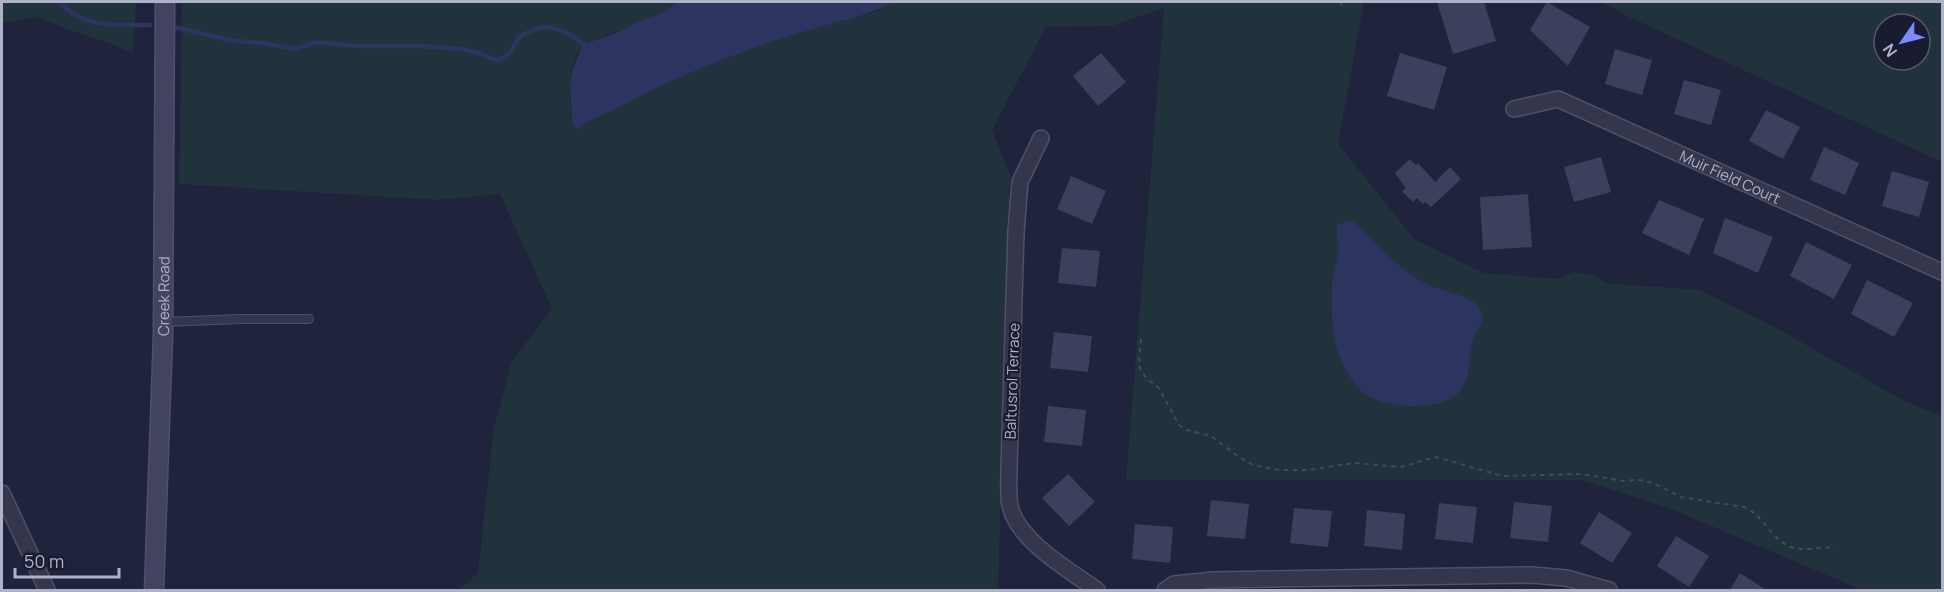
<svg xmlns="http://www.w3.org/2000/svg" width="1944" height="592" font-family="Manrope,sans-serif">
<rect width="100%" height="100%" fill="#1f233c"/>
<g fill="#21323d" fill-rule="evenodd">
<polygon points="2,2 136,2 133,52 34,17 2,23"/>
<path d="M182,2H677L658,15L590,42C565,53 570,98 572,121L580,126L644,93L733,55L813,28L875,12L895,2H1364L1338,144L1414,239L1484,273L1560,279L1573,272C1588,276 1593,271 1605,283L1699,290L1769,324L1908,403L1942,416V590H1862L1669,508L1581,480H1126L1164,8L1112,26L1046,27L992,130L1010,175L998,590H458L478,573L494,428L512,361L552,309L500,194L438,200L179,184Z"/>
<path d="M1601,2H1942V162L1629,17ZM1884,24H1920V60H1884Z"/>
</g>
<g fill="#2e3460">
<path d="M677,2H895C864,18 832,22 799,33C739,52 680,75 625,104C609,113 589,119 577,130L572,121L570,81L573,68L582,47L590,42L613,34L644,19L658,15Z"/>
<path d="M1349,220L1353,221C1375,242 1395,266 1421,281C1437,291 1469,294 1479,307C1488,319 1476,329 1473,340C1468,357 1472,373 1462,388C1446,414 1381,409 1361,391C1353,383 1346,371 1341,360C1331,335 1330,301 1333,275C1334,267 1337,260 1338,252C1339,243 1336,234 1337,225Z"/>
</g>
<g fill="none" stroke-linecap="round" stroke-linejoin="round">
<g stroke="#2e3460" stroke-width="4.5">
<path d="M59,2C86,30 114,24 150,25"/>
<polyline points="174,27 234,41 263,43 296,49 315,42 357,46 418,46 463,49 481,54 493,59 500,60 510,53 520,36 538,28 550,27 570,34 589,48"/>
</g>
</g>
<g fill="#3b405c">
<polygon points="1437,2 1484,2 1496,41 1453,54"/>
<polygon points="1547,2 1590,27 1568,66 1530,30"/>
<polygon points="1615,49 1652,60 1642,95 1605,84"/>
<polygon points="1101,53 1126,82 1098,106 1073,76"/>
<polygon points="1400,53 1447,67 1434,110 1387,96"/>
<polygon points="1684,80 1721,90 1711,125 1674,114"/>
<polygon points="1766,110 1800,127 1783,159 1749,141"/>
<polygon points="1824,147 1859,163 1845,195 1810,180"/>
<polygon points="1601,157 1611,192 1574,202 1564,167"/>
<polygon points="1410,159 1416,165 1418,163 1435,182 1450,167 1461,179 1431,207 1425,202 1423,204 1417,198 1413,202 1402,191 1406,188 1395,173"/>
<polygon points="1892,171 1929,182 1919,217 1882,206"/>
<polygon points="1071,176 1106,191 1092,224 1057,209"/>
<polygon points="1528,194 1532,247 1483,250 1480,197"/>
<polygon points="1659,200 1704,219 1689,255 1642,233"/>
<polygon points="1725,218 1773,237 1758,273 1713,253"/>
<polygon points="1806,242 1852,265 1834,299 1790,276"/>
<polygon points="1062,248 1100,251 1096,287 1058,283"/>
<polygon points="1867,280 1913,303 1894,337 1851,314"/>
<polygon points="1054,332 1092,336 1088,372 1050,368"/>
<polygon points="1048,406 1086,410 1082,446 1044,442"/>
<polygon points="1068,474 1095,502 1069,526 1042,498"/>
<polygon points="1211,500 1249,504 1245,539 1207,536"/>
<polygon points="1514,502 1552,506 1548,542 1510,538"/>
<polygon points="1439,503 1477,507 1473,543 1435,539"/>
<polygon points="1294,508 1332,511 1328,547 1290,543"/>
<polygon points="1367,510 1405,514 1402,550 1364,546"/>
<polygon points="1599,512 1632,533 1612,563 1580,543"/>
<polygon points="1135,524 1173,527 1170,563 1132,559"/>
<polygon points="1676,536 1709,556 1689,587 1657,566"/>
<polygon points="1740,573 1768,591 1729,591"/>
</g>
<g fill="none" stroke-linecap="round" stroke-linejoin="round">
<defs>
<polyline id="lane" points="164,322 240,319 309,319"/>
<g id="street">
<path id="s1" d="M1514,109L1558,99L1942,272"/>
<path d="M1041,138L1020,182L1016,232L1009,468C1009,480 1008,494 1010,506C1018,541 1069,570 1097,590"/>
<polyline points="2,493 47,590"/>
<polyline points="1165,590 1174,584 1213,580 1532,575 1566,578 1609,590"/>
</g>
<g id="secondary">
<path id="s2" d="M154,590L163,335L165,2"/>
</g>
</defs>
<use href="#lane" stroke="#4e5167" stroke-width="10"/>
<use href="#street" stroke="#4e5167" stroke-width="18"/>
<use href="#secondary" stroke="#4e5167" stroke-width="21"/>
<g stroke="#3f4f5a" stroke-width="2" stroke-dasharray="4.5 4.5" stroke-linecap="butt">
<polyline points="1341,2 1342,9"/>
<path d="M1141,339L1139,359L1140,369L1147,379L1159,388L1179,425L1187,430L1211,436L1239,457L1253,465L1280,470H1308L1354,463L1401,467L1436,457L1502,476L1582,474L1623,481L1639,480L1653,483L1681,497L1744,507C1764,515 1771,540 1791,547C1804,552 1821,546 1835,548"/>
</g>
<use href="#lane" stroke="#33364c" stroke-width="8"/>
<use href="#street" stroke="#33364c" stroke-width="15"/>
<use href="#secondary" stroke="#414360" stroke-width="18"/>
</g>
<g text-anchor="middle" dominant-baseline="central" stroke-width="4.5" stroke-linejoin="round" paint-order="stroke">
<g font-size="15" fill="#aeb1c8" stroke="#191c31">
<text stroke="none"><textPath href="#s1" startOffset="234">Muir Field Court</textPath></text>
<text stroke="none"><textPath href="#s2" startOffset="294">Creek Road</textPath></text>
<text transform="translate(1012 381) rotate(-88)">Baltusrol Terrace</text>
</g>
</g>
<rect width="1944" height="592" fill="none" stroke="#aeb1c8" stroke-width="6"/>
<g transform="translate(1902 42) rotate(235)"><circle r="28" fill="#191c31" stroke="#55586d" stroke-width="1.5"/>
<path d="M0-4.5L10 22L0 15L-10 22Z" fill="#7c89ff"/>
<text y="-9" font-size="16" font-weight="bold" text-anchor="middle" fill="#aeb1c8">N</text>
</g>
<path d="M15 568v9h104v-9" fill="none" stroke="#aeb1c8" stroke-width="3"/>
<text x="24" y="568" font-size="18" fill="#aeb1c8" stroke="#191c31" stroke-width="4.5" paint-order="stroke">50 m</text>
</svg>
